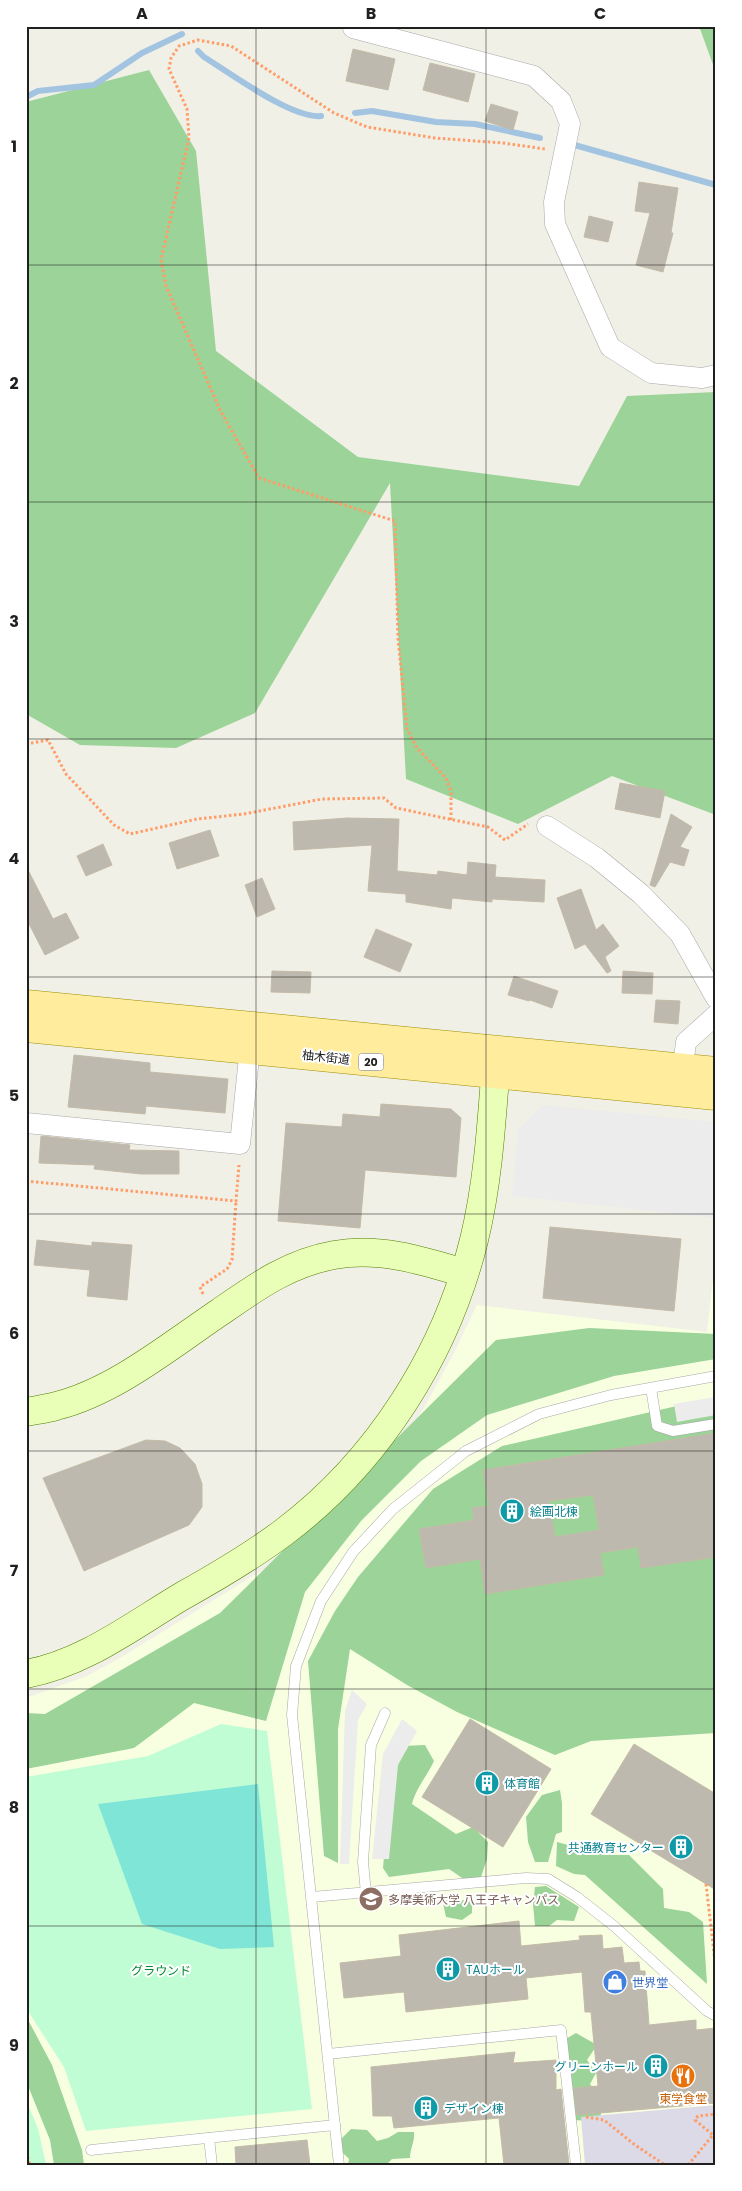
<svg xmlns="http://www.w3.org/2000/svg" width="742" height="2191" font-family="Poppins,'Noto Sans JP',sans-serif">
<rect width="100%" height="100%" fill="#f1f0e6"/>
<polygon fill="#f8ffe1" points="716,1252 716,2165 46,2165 38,2129 26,2100 26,1698 87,1676 120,1658 282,1558 402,1440 424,1408 454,1353 477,1305 707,1332"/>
<g fill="#9bd398">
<polygon points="699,26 716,26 716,73"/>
<polygon points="149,70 196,151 216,351 358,457 579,486 627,396 716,392 716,815 612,776 518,824 406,779 390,483 255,713 176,748 80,745 26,714 26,102"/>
<polygon points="589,1328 716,1334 716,1359 614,1376 487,1415 421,1461 361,1521 305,1592 266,1721 194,1703 134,1748 26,1769 26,1713 45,1714 220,1613 496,1340"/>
<polygon points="716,1397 716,1733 591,1741 555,1755 457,1712 407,1685 350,1649 338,1729 338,1863 324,1856 308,1661 335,1611 358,1577 433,1489 502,1446"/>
<path d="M425,1745L434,1761C427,1776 416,1788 412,1804L456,1834L473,1827L488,1842L487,1859L481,1877L468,1882L449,1869L389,1877L383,1868L390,1777L402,1746Z"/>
<polygon points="560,1790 562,1803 562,1832 556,1834 548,1862 535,1862 528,1842 526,1817 542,1795"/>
<polygon points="557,1842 605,1855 629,1855 663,1889 664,1908 689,1912 703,1922 707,1984 585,1875 574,1874 556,1866"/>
<polygon points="546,1886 579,1907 574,1921 557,1920 549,1926 535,1926 533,1904 535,1887"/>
<polygon points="444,1895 456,1902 472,1898 472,1913 462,1920 446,1917 443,1903"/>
<polygon points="26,2016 52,2065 82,2150 84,2165 54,2165 50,2140 26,2081"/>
<polygon points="576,2033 597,2045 587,2060 596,2073 590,2084 599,2096 601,2115 589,2121 574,2120 571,2102 573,2087 567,2081 571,2068 564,2040"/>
<path d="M351,2129L367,2130L377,2141L388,2138L398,2132H414C415,2142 410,2148 410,2158L392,2159L386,2165H348L349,2159L341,2151V2139Z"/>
</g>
<g fill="#c1fdd4">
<polygon points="221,1724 267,1731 312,2109 86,2131 64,2067 26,2008 26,1777 148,1756"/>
<polygon points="26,2100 38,2129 46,2165 26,2165"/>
</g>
<polygon fill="#7fe5d6" points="258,1784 274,1947 220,1949 142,1924 98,1804"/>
<g fill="#ececec">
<polygon points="543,1105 716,1122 716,1218 512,1196 518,1130"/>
<polygon points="715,1397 716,1415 677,1422 674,1404"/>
<polygon points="352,1690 367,1704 358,1720 349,1864 340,1864 345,1710"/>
<polygon points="402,1719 417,1731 398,1765 389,1859 372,1859 383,1754"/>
</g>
<polygon fill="#dddae7" points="716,2105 716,2165 585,2165 581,2117"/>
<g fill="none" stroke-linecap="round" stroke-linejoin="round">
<g stroke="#a3c4e1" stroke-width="6">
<path d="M198,51L204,57C230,73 292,119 321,116"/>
<polyline points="26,97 38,91 94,85 142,53 182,34"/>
<polyline points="355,113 372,111 436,122 475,124 540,138"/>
<polyline points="571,144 716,185"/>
</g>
</g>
<g fill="#beb9ae" stroke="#c4bba7" fill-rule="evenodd">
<polygon points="353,49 395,59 388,90 346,81"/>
<polygon points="430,63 475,74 468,102 423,90"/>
<polygon points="491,104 518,112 513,130 485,121"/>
<polygon points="639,182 678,188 671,233 673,233 663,272 636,265 650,213 635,211"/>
<polygon points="589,216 613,222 608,242 584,237"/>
<polygon points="620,783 665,791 660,818 615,809"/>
<polygon points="671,814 692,827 680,847 689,850 684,866 670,862 655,887 650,885"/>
<polygon points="347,818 399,819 397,871 437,875 438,871 467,875 468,862 496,865 495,877 545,880 544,902 492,899 492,902 452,898 451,909 406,902 406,894 368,891 372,845 294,850 293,822"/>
<polygon points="210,830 219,856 177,869 169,843"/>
<polygon points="103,844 112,865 86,876 77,856"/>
<polygon points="26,866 53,919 66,913 79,938 45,955 26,918"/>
<polygon points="262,878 275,909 257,917 245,885"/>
<polygon points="581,889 596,930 603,924 619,946 605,957 611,971 607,973 585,944 575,949 557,898"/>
<polygon points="376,929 412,944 400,972 364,957"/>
<polygon points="272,971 311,972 310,993 271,992"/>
<polygon points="623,971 653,973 652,994 622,993"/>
<polygon points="514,976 558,991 552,1008 530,1000 529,1001 508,995"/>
<polygon points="656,1000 680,1001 678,1024 654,1022"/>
<polygon points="74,1055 150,1063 150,1072 228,1079 225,1113 146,1106 145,1114 68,1107"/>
<polygon points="381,1104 451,1109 461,1118 456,1177 365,1170 360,1228 278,1221 286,1123 342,1127 343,1114 380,1117"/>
<polygon points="41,1136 130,1145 129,1150 179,1151 179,1174 141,1174 94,1169 95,1165 39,1163"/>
<polygon points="550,1227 681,1239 674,1311 543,1298"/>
<polygon points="37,1240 92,1246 92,1242 132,1245 127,1300 87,1296 90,1270 34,1265"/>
<path d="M716,1433V1557L641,1568L638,1547L600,1553L604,1575L485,1594L480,1559L426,1568L419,1529L474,1520L472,1508L489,1506L483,1470ZM593,1495L599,1530L555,1537L549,1501Z"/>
<polygon points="146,1440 165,1441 180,1448 195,1464 202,1484 202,1507 189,1525 84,1571 43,1478"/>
<polygon points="470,1719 551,1769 503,1847 422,1797"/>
<polygon points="634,1744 716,1794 716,1890 591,1814"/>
<polygon points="519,1921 521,1946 580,1940 579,1936 602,1935 603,1949 622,1947 624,1963 639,1962 640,1971 645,1971 649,2025 696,2020 696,2030 716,2028 716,2103 577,2115 574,2088 598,2086 591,2012 585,2012 582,1972 526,1978 528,1999 406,2012 404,1992 344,1998 340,1963 401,1956 399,1935"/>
<polygon points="515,2052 513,2063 556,2060 556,2090 561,2089 569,2165 504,2165 499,2118 394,2128 392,2116 373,2116 371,2067"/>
<polygon points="307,2140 310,2165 236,2165 235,2147"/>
</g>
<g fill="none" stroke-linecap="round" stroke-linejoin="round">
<defs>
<g id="lane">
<polyline points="651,1388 657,1426 673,1431 716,1424"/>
<polyline points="366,1893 363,1862 371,1745 385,1713"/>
<polyline points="312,1897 526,1878 548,1879 577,1897 614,1926 707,2011 716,2016"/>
<polyline points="328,2054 561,2030 576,2165"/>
<polyline points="209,2138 212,2165"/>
<polyline points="91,2150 335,2125"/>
<polyline points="339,2165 292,1715 296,1666 321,1601 353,1552 393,1509 466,1451 539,1414 611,1395 716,1376"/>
</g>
<g id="street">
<polyline points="353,28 534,76 561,101 570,124 554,202 555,224 610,347 651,373 702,378 716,375"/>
<polyline points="547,826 597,858 641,894 680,934 716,998"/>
<polyline points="683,1067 686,1042 716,1015"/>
<polyline points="26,1123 240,1144 251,1038"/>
</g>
<g id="secondary">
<path d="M26,1412C36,1410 46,1409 56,1406C114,1392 171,1345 220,1312C256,1287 289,1263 334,1255C379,1247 421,1260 464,1273"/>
<path d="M26,1674C85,1663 133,1625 184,1595C218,1576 252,1556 284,1532C378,1461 446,1354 474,1240C489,1179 492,1114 497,1051"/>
</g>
<g id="primary">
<polyline points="26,1004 716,1071"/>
<polyline points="26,1028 716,1096"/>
</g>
</defs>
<use href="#lane" stroke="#a7a7a7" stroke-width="11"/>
<use href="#street" stroke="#a7a7a7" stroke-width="21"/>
<use href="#secondary" stroke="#517e00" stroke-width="29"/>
<use href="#primary" stroke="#9c8e00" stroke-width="29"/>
<g stroke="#ff9d69" stroke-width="3" stroke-dasharray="2.5 2.5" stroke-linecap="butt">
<polyline points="26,744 48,740 66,774 114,825 130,834 197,819 244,814 322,799 384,798 396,808 488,827 505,840 528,824"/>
<polyline points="451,820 451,791 446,778 417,748 407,729 398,638 395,521 259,478 220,410 166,286 161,260 189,138 187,109 169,69 171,58 179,46 198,40 231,46 334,113 367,127 435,138 503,143 545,149"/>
<polyline points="26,1181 236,1201 239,1165"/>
<polyline points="203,1294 200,1287 227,1269 232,1260 236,1201"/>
<polyline points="706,1884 716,1970"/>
<polyline points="586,2117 604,2120 635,2145 665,2165"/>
<polyline points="26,2152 30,2165"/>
<polyline points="688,2165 713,2135 695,2120 698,2116 716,2114"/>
</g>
<use href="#lane" stroke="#fff" stroke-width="10"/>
<use href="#street" stroke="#fff" stroke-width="20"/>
<use href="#secondary" stroke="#e9feb7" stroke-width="28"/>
<use href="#primary" stroke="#ffed9d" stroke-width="28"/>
</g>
<path fill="none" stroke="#202020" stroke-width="1" stroke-opacity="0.55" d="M256,26V2165M486,26V2165M26,265H716M26,502H716M26,739H716M26,977H716M26,1214H716M26,1451H716M26,1689H716M26,1926H716"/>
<defs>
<symbol id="building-disc" viewBox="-11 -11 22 22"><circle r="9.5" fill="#0f9aa8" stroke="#fff"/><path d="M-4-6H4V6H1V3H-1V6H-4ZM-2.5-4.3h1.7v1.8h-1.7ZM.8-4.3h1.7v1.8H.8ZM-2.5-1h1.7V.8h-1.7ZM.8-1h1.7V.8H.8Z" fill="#fff"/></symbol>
<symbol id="university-disc" viewBox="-11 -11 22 22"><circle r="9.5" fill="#8d6e63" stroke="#fff"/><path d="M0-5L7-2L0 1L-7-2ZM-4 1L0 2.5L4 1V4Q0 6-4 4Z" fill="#fff"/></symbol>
<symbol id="shop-disc" viewBox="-11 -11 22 22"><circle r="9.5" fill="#3f7fe0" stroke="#fff"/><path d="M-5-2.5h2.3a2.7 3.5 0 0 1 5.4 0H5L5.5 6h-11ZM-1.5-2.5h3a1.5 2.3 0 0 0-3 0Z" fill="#fff"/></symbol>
<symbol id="restaurant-disc" viewBox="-11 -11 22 22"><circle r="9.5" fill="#e8710a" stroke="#fff"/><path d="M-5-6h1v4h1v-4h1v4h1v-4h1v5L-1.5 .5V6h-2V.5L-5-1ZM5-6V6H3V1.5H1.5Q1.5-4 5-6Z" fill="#fff"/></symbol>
</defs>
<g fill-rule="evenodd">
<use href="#building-disc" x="498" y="1497" width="28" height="28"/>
<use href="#building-disc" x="473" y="1769" width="28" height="28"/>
<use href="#building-disc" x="667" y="1833" width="28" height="28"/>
<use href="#university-disc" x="357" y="1885" width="28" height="28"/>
<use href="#building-disc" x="434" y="1955" width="28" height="28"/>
<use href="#shop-disc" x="601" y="1968" width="28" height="28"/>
<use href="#building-disc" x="642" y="2052" width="28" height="28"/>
<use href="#restaurant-disc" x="669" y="2062" width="28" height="28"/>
<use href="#building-disc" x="412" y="2094" width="28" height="28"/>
</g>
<g text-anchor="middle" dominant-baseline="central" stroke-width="4" stroke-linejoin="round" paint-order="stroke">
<rect fill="#fff" stroke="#636363" stroke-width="1" x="358.5" y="1053.5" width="25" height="17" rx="4"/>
<g font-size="11" font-weight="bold" fill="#202020">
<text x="371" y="1062">20</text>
</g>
<g font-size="12" fill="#202020" stroke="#fff">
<text transform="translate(326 1057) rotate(6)">柚木街道</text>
</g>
<g font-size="12" fill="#0d838f" stroke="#fff" text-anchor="start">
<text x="530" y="1511">絵画北棟</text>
<text x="504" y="1783">体育館</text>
<text x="664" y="1847" text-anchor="end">共通教育センター</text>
<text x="466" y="1969">TAUホール</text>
<text x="638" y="2066" text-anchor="end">グリーンホール</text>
<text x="444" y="2108">デザイン棟</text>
</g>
<g font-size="12" fill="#785e54" stroke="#fff" text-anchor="start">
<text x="388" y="1899">多摩美術大学 八王子キャンパス</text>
</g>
<g font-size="12" fill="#04882f" stroke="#fff">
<text x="161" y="1970">グラウンド</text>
</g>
<g font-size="12" fill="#366cbe" stroke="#fff" text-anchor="start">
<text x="632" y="1982">世界堂</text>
</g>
<g font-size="12" fill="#c56008" stroke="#fff">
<text x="683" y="2098">東学食堂</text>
</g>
</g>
<rect width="742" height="2191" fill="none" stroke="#ffffff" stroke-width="55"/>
<rect x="28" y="28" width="686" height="2136" fill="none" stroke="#202020" stroke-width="2"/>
<g font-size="16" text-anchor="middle" font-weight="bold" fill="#202020">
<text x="142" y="19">A</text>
<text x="371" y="19">B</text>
<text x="600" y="19">C</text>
<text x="14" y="152">1</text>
<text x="14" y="389">2</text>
<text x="14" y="627">3</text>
<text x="14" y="864">4</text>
<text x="14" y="1101">5</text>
<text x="14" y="1339">6</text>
<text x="14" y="1576">7</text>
<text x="14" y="1813">8</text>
<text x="14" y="2051">9</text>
</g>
</svg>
